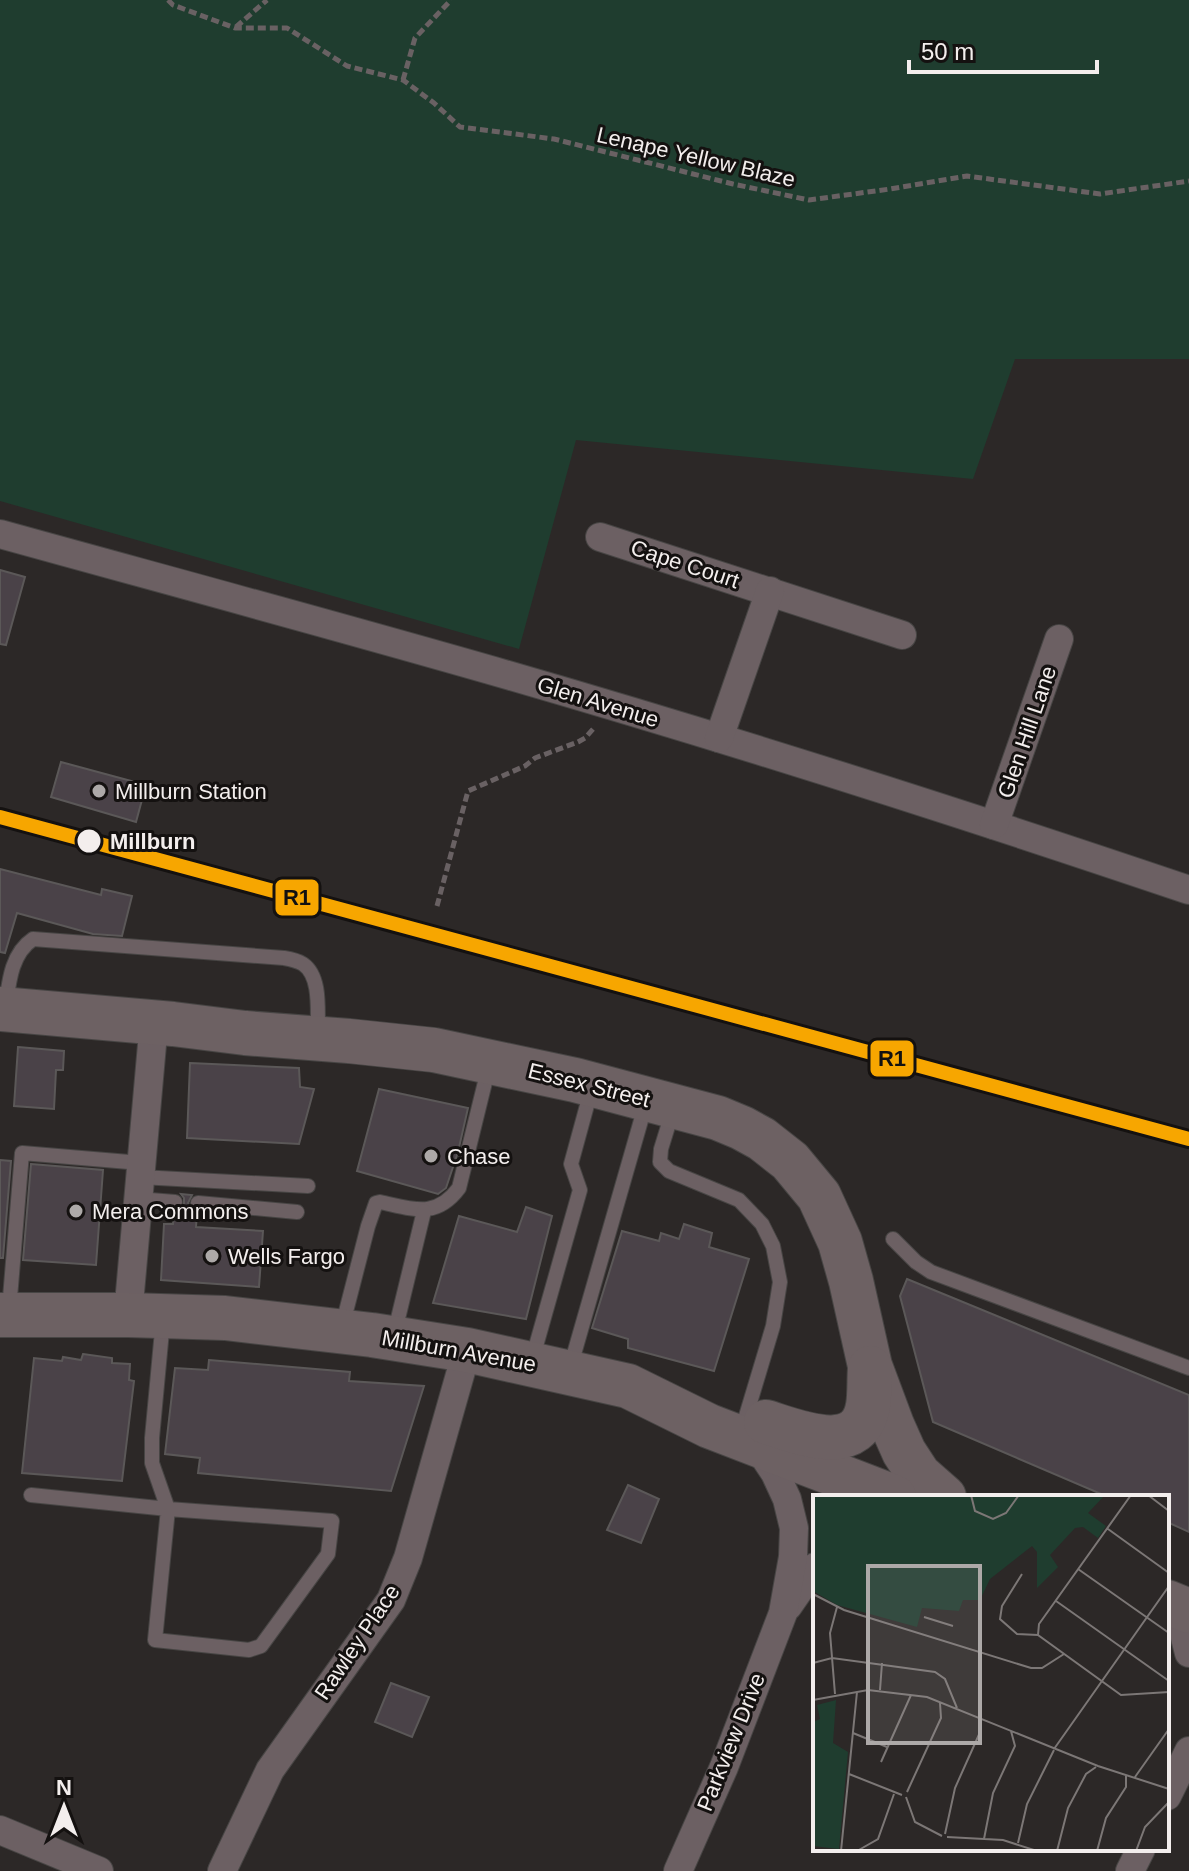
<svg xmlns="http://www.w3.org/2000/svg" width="1189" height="1871" font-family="Arial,sans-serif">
<rect width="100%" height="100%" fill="#2c2827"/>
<polygon fill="#1f3d2f" points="0,0 1189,0 1189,359 1015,359 973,479 576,440 519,649 0,501"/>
<g fill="#4a4248" stroke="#5b5858" stroke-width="2">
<polygon points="0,570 25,577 6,645 0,644"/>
<polygon points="61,762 146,785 136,822 51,797"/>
<polygon points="0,869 101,895 102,889 132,896 122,936 93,934 17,913 5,953 0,952"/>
<polygon points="18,1047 64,1051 63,1070 56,1070 54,1109 14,1106"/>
<polygon points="190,1063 299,1068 300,1087 314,1089 299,1144 187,1138"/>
<polygon points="379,1089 468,1108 458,1152 446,1188 438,1194 357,1171"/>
<polygon points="0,1160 11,1161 3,1258 0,1258"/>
<polygon points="31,1164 103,1170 96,1265 23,1260"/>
<polygon points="181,1194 192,1195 188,1203 192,1211 197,1213 196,1227 263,1231 259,1287 161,1280 164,1224 173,1224 174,1212 180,1211 184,1207 184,1198"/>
<polygon points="526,1207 552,1216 526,1319 433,1303 459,1216 517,1232"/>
<polygon points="684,1224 712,1233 709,1247 749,1259 714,1371 628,1348 628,1339 592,1328 622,1231 659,1241 661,1233 679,1239"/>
<polygon points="907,1279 1189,1395 1189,1532 1167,1522 1167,1497 1108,1497 933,1422 900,1296"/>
<polygon points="83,1354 112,1358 112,1363 130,1364 129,1380 134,1381 122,1481 22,1473 34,1358 62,1361 63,1357 81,1360"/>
<polygon points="209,1360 350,1372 349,1381 424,1386 391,1491 198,1473 200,1458 165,1454 175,1368 208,1370"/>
<polygon points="628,1485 659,1499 641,1543 607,1530"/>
<polygon points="391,1683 429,1697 412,1737 375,1722"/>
</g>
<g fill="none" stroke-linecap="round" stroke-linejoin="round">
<defs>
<g id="service">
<path d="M6,1004C9,980 12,953 33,939L284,958C290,959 298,961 303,964C322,977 317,1013 318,1034"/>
<polyline points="673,1110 661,1149 660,1162 669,1171 739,1200 762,1224 773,1246 780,1282 773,1326 746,1416"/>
<polyline points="140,1177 308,1186"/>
<polyline points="138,1199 175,1202"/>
<polyline points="198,1203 297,1212"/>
<polyline points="893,1239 916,1262 931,1272 1189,1368"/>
<polyline points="9,1310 22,1153 141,1163"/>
<path d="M342,1327L368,1226L376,1203L380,1202C413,1209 436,1219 459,1188L489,1066"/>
<polyline points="394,1335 424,1211"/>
<polyline points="532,1360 580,1190 571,1164 592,1087"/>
<polyline points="570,1368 646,1103"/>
<polyline points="31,1495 168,1509 332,1521 328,1554 261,1646 249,1650 155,1640 168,1509 152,1463 152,1438 163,1320"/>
</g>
<g id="minor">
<path d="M0,534C170,581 341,627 511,676C739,742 964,814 1189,890"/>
<polyline points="600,537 902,635"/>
<polyline points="719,738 770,591"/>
<polyline points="994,825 1059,639"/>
<polyline points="128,1315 154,1022"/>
<polyline points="788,1606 815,1567"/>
<polyline points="1177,1606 1189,1653"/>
<polyline points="1167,1796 1189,1751"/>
<polyline points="0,1830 99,1871"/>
<polyline points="222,1871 270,1770 391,1600 408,1558 467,1350"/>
<polyline points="678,1871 724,1767 783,1613 793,1557 794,1528 787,1499 775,1473 757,1446"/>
<polyline points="1130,1871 1141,1849"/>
</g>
<g id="primary">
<polyline points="0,1009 173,1024 245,1033 349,1041 434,1050 575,1080 718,1118 742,1128 762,1139 790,1161 819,1196 840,1242 851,1281 870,1366 892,1425 904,1452 919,1475 944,1497"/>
<polyline points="0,1315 128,1315 225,1318 372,1335 467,1350 628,1386 709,1426 894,1497"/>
<path d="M766,1422C798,1432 859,1458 868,1406C870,1394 869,1380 870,1368"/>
<polyline points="1167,1602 1189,1611"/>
</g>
</defs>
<use href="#service" stroke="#474544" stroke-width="16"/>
<use href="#minor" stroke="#474544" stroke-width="30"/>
<use href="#primary" stroke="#474544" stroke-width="46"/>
<g stroke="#696163" stroke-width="5" stroke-dasharray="8 4" stroke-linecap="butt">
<polyline points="168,0 173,5 235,28 287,28 347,66 403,80 434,103 460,127 554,139 733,184 809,200 890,189 967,176 1100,194 1189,181"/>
<polyline points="236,27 267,0"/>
<polyline points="403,80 415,38 451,0"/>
<polyline points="437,906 468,791 525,766 535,758 578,742 585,738 594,728"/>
</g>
<use href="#service" stroke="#6c6063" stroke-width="14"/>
<use href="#minor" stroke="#6c6063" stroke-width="28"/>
<use href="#primary" stroke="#6d6163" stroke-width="44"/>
<defs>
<polyline id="rail-1" points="0,817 1189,1139"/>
</defs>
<use href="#rail-1" stroke="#141110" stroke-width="20"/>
<use href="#rail-1" stroke="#f7a600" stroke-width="14"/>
</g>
<g fill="#ada9a8" stroke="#141110" stroke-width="3">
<circle cx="99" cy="791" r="8"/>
<circle cx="431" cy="1156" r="8"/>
<circle cx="76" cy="1211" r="8"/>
<circle cx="212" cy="1256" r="8"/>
</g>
<circle fill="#f3eeed" stroke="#141110" stroke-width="3" cx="89" cy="841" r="13"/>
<g text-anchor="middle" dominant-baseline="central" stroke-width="6" stroke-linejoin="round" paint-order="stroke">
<g font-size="22" fill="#f3eeed" stroke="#141110">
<text transform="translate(696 157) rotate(13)">Lenape Yellow Blaze</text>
<text transform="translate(685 564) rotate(18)">Cape Court</text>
<text transform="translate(598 702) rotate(17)">Glen Avenue</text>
<text transform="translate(1027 732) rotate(-71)">Glen Hill Lane</text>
<text transform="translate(589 1085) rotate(14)">Essex Street</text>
<text transform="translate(459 1351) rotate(10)">Millburn Avenue</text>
<text transform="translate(357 1642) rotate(-56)">Rawley Place</text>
<text transform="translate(731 1742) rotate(-68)">Parkview Drive</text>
</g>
<g font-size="22" fill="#f3eeed" stroke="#141110" text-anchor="start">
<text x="115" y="791">Millburn Station</text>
<text x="447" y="1156">Chase</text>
<text x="92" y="1211">Mera Commons</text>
<text x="228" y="1256">Wells Fargo</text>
</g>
<g font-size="22" font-weight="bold" fill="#f3eeed" stroke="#141110" text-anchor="start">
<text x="110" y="841">Millburn</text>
</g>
</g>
<g transform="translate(813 1495)">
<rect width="356" height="356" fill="#2c2827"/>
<path d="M0,0H292L275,18L293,31L285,43L270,32L262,33L237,60L245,72L224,93V57L219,51L177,84L167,105H150L146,116L109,113L104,132L24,110L0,96ZM23,205L20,248L35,257L26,354L0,351V227L7,224L4,210Z" fill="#1f3d2f"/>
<path fill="none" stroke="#7c7776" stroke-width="2" d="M158,0L162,16L180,24L193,18L206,0M318,0L226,129L225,140L308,200L356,197M335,0L356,16M295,34L356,78M265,74L356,138M209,79L189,111L187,124L204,139L225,140M0,99L31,115L218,173H229L251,159M243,106L356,186M111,122L140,131M0,168L19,163L122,177L132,184L144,213M67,195L69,168M22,199L17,138L24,112M0,205L55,195L114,202L285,271L356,294M40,238L74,252M241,254L356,91M68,267L98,200M36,279L89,300M322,282L356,234M94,297L128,223L127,208M93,302L102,327L129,341M132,339L142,293L168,235L166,224M134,342L190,345L224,356M171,344L180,298L202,251L198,236M205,348L214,309L241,255M28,356L44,197M44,356L65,344L81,299M244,356L255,313L273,279L283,272M284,356L293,323L313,292V281M323,356L332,332L356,307"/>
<path fill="#ada9a8" fill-opacity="0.15" stroke="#ada9a8" stroke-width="4" d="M55,71H167V248H55Z"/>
<rect width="356" height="356" fill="none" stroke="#f3eeed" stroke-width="4"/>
</g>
<g stroke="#141110" stroke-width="3">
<rect x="274" y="878" width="46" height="39" rx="8" fill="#f7a600"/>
<rect x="869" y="1039" width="46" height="39" rx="8" fill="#f7a600"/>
</g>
<g font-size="22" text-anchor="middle" font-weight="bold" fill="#111">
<text x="297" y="905">R1</text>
<text x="892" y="1066">R1</text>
</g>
<g transform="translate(64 1807)" stroke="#141110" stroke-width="6" paint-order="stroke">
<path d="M0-6L14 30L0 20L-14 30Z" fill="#f3eeed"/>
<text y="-12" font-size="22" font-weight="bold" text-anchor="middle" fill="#f3eeed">N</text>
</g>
<path d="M909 60v12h188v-12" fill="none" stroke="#f3eeed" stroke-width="4"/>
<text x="921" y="60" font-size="24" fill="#f3eeed" stroke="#141110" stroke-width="6" paint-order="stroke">50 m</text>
</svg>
